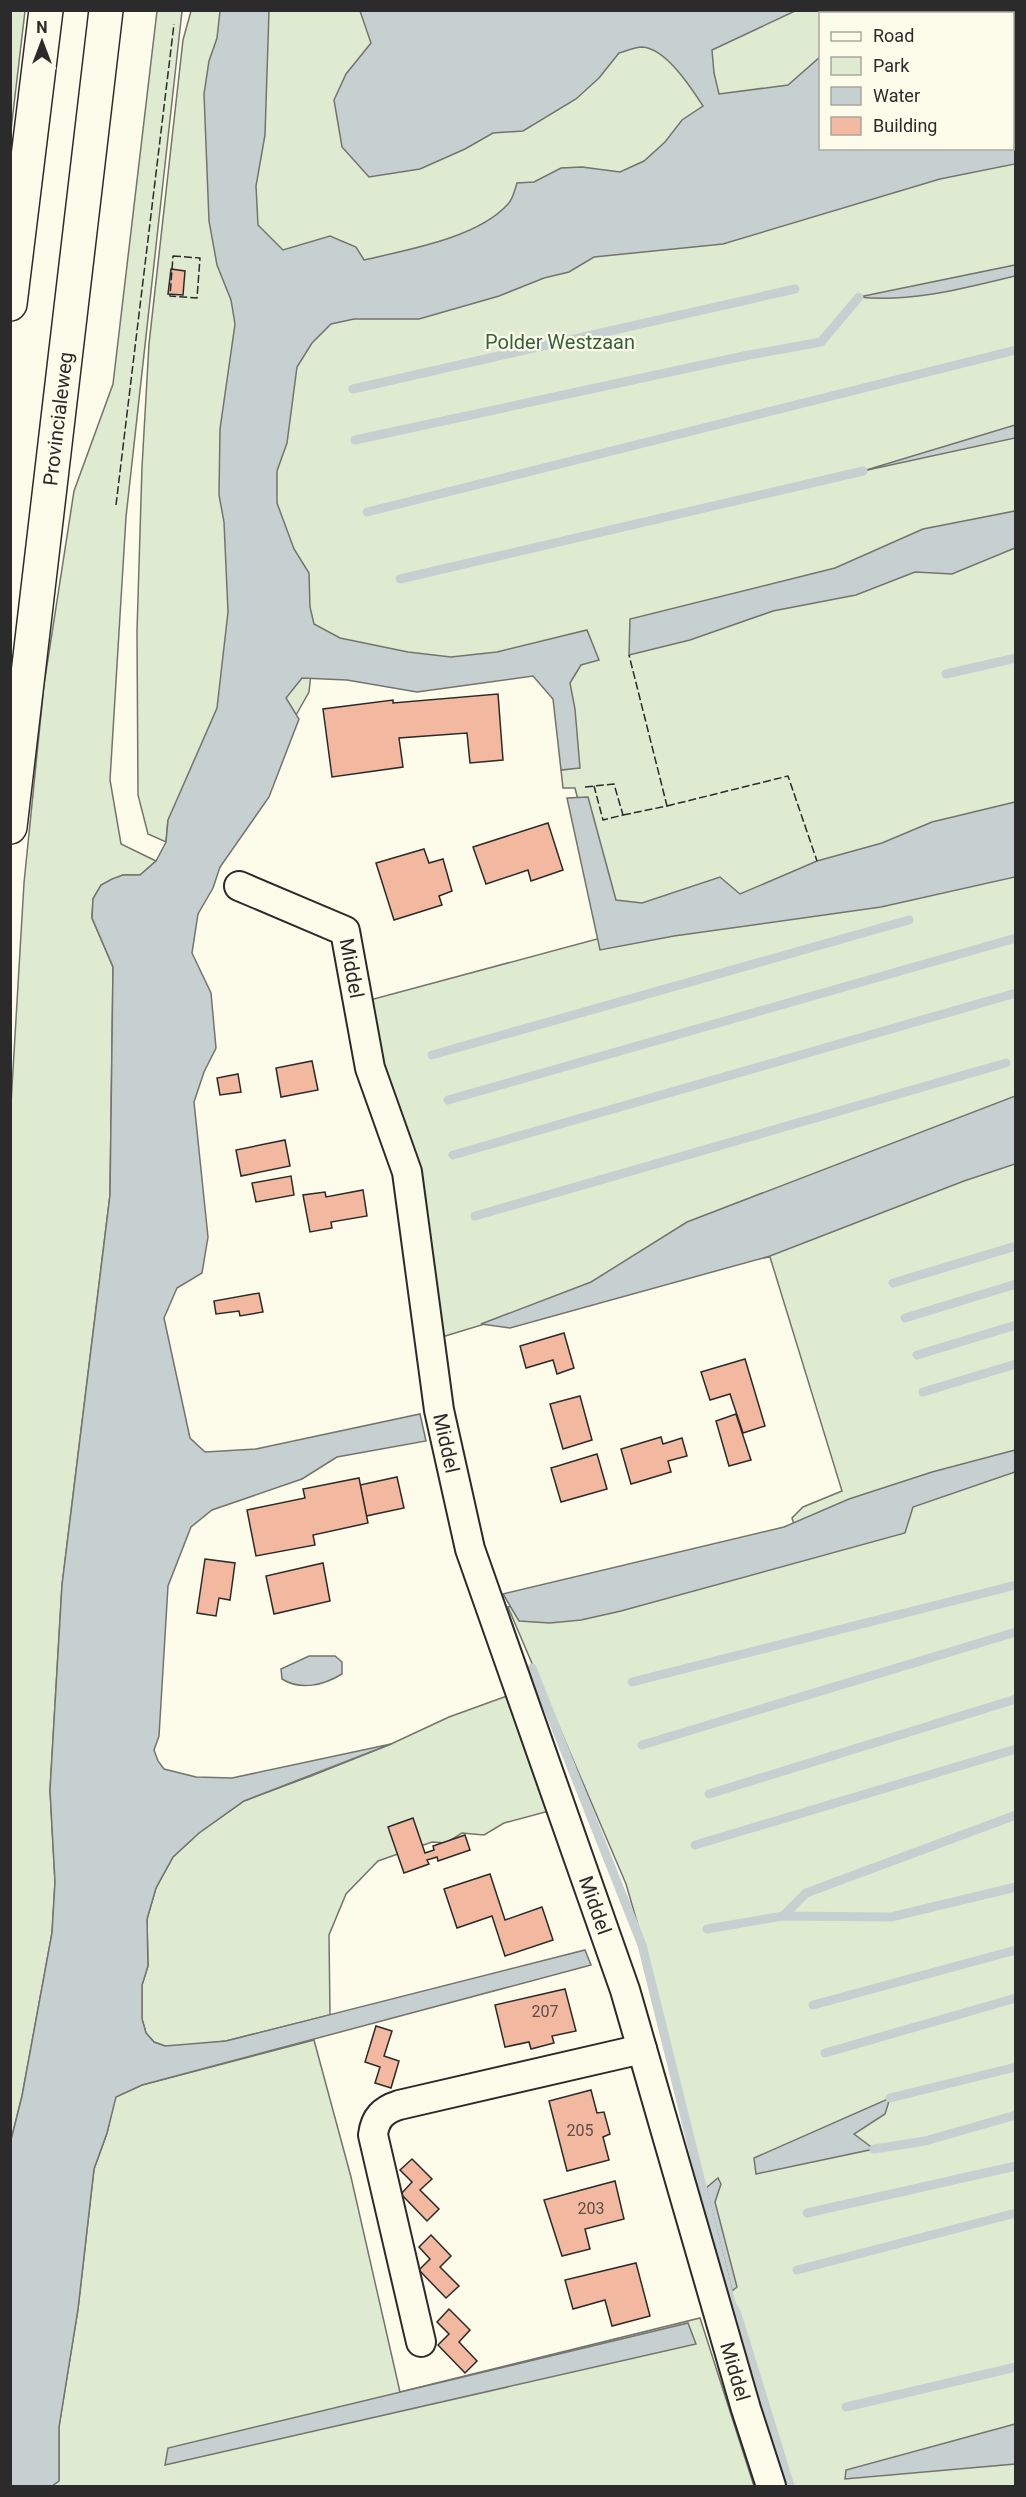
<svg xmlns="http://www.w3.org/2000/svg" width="1026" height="2497" font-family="Roboto,sans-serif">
<rect width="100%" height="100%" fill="#fdfbea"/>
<g fill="#deebd1" stroke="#74746e" stroke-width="1.5" fill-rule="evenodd">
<polygon points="11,10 25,11 11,130 10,11"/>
<polygon points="157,11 182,11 126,517 110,780 121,844 156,861 140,875 123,875 101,885 93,899 92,918 113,967 110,1195 62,1585 50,1790 55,1882 52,1933 22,2096 11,2140 10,1121 24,883 44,685 74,491 113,384"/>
<path d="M191,11H1015V2486H780L738,2357L742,2335L699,2179L653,1977L626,1884L508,1607L646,1578L798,1537L792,1518L803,1507L842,1491L770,1257L607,1282L599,1289L442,1337L370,1000L612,935L575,788H563L561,770L570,769L555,696L544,665L312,664L309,692L291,724L242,832L220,867L167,843L168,820L166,842L148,834L138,795L137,631L142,467L149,344L183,40ZM820,14H1012V148H820Z"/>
<polygon points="507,1696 549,1811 504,1823 484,1835 462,1833 446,1843 432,1842 378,1861 346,1894 329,1935 330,2015 226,2041 186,2046 165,2046 154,2042 146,2033 142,2019 142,1985 148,1966 147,1919 156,1888 173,1857 199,1833 244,1801 311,1776 391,1744 449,1717"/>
<polygon points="314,2040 351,2177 400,2392 700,2318 754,2486 52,2486 59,2480 59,2427 78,2309 94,2169 107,2133 115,2097 142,2085"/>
</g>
<g fill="#c7d0d0" stroke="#74746e" stroke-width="1.5">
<path d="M220,11H269L265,135L256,186L258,225L283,250L330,236L356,247L364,260C406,250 478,238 508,204C513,199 515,189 517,183L534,182L561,168L582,167L620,172L644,161L665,142L682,120L703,106C692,89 666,48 642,47C635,47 626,51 619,53L599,78L576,99L523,131L493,133L465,149L420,169L369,177L342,147L334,100L346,74L371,43L360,11H795L712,50L714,73L719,94L788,85L820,57V148H1012V80L1015,79V164L940,179L723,244L594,257L569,272L544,278L499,296L419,319H354L331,324L312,343L297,367L287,443L277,471V503L294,549L309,573L310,607L314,624L340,638L408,652L451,657L497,652L587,630L599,660L581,665L570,683L575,709L580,768L561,770L553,699L533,676L417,692L347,680L302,678L286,698L299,719L269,797L220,867L213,888L198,914L192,953L211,993L216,1048L204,1072L194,1102L208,1237L202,1273L177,1288L164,1318L190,1438L205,1452L256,1449L420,1414L426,1441L337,1457L302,1479L212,1510L191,1527L168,1586L159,1736L154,1750L158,1761L164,1769L196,1777L232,1778L391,1744L244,1801L199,1833L173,1857L156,1888L147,1919L148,1966L142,1985V2019L146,2033L154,2042L165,2046L226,2041L585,1950L591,1965L142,2085L116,2097L107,2133L94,2169L78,2309L59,2427V2481L52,2486H11V2140L22,2096L52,1933L55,1882L50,1790L62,1585L110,1195L113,967L92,918L93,899L101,885L112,879L123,875H140L156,861L166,842L168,820L217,708L228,612L224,522L219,495L220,429L235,324L231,300L217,265L209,221L204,94L209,61L217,38Z"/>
<path d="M1015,265V276C965,288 910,303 859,297Z"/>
<polygon points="1015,425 1015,438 863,471"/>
<polygon points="1015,511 1015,548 952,574 915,572 856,595 773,611 690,640 629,655 630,619 835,568 923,529"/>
<polygon points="588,797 616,900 642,903 720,877 740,894 817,861 882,843 932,822 1015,802 1015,877 881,907 674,936 600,950 567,798"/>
<polygon points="1015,1096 1015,1164 964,1181 770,1256 510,1328 481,1324 591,1282 687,1222"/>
<polygon points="1015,1450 1015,1472 913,1507 905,1533 621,1611 581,1620 550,1623 519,1621 503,1594 784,1527 849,1499 932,1472"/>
<path d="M309,1656H335L342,1662V1674C324,1685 301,1691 282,1679L281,1669Z"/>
<polygon points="890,2098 885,2114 854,2134 874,2149 756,2174 754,2158"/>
<polygon points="718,2178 721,2184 715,2202 737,2287 732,2291 706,2188"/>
<polygon points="688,2323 696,2344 165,2465 168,2448"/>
<polygon points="1015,2424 1015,2464 845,2479 846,2470"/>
</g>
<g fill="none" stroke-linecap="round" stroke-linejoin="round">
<g stroke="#c7d0d0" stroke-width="9">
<polyline points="353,389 795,289"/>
<polyline points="355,440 744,356 821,342 859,297"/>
<polyline points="367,512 1016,350"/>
<polyline points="400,579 863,471"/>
<polyline points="946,674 1016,658"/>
<polyline points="432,1055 909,920"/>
<polyline points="448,1100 1016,938"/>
<polyline points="453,1155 1016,993"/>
<polyline points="475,1216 1006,1063"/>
<polyline points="893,1283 1016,1246"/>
<polyline points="905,1318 1016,1284"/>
<polyline points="917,1355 1016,1325"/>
<polyline points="923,1392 1016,1364"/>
<polyline points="532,1668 642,1945 731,2303 737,2314 790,2486"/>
<polyline points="632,1682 1016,1585"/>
<polyline points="642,1745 1016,1632"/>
<polyline points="709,1794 1016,1699"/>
<polyline points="1016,1815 806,1893 783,1916 891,1917 1016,1887"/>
<polyline points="695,1845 1016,1749"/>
<polyline points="707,1929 783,1916"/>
<polyline points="813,2005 1016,1950"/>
<polyline points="825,2053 1016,1998"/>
<polyline points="890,2098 1016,2067"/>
<polyline points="874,2149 925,2141 1016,2115"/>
<polyline points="807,2213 1016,2166"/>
<polyline points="797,2270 1016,2213"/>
<polyline points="846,2407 1016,2367"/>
</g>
</g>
<g fill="#f2b8a0" stroke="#2b2b2b" stroke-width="1.5">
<polygon points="171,269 185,271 183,295 168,294"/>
<polygon points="498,694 503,760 470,763 467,733 399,738 403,767 332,777 323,709 393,700 393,703"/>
<polygon points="548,823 563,870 531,881 528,870 486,884 473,847"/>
<polygon points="424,849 429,863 443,859 452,891 439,896 442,905 394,920 376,863"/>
<polygon points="312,1061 318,1090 281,1097 276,1068"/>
<polygon points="238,1074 241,1092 220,1095 217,1078"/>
<polygon points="285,1140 290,1166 241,1176 236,1150"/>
<polygon points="291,1176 294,1195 256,1202 252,1183"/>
<polygon points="363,1190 367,1216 331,1222 332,1228 310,1232 303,1195 325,1192 326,1197"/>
<polygon points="259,1293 263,1312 240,1316 239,1311 216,1314 214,1301"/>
<polygon points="564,1333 574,1368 557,1374 553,1360 526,1368 520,1346"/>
<polygon points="745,1359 765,1426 743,1433 730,1394 710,1400 701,1372"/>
<polygon points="580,1396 592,1440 563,1449 550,1404"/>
<polygon points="736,1414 751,1460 729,1466 716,1421"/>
<polygon points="661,1437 663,1444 682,1438 687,1456 668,1461 671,1472 631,1484 621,1449"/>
<polygon points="597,1454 607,1489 561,1502 551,1468"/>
<polygon points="397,1477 404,1508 366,1516 360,1485"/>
<polygon points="359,1478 368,1523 313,1535 315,1545 256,1556 247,1510 305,1498 303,1489"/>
<polygon points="205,1559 235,1563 230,1600 219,1598 216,1616 197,1613"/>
<polygon points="323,1563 330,1601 274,1614 266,1576"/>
<polygon points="413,1818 425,1853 434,1850 433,1846 465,1835 470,1850 438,1861 437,1857 427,1860 429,1864 404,1873 388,1827"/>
<polygon points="490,1874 505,1920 542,1907 553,1940 505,1956 492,1916 457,1928 444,1889"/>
<polygon points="565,1989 576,2031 552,2036 554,2043 531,2049 529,2042 505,2047 495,2005"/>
<polygon points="376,2026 392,2031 384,2056 399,2061 391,2088 375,2083 380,2067 365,2062"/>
<polygon points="591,2090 597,2113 604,2112 610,2134 603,2137 609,2160 567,2171 549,2101"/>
<polygon points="412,2159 432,2179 420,2190 439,2209 427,2221 401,2194 412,2182 400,2170"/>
<polygon points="615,2181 624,2219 585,2229 590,2249 562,2256 544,2200"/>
<polygon points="431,2235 451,2256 440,2267 459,2286 446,2298 419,2270 430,2259 419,2247"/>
<polygon points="636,2263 650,2316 612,2326 605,2300 573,2309 565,2280"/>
<polygon points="449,2309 470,2330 459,2342 477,2361 465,2373 438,2345 449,2334 437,2322"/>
</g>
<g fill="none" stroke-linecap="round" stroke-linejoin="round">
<defs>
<g id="minor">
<path id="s1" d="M239,886L345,931L370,1068L407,1172L439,1410L470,1549L625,1990L746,2409L771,2486"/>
<path d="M421,2342L373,2135C375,2118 383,2110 399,2105L642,2049"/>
</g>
<g id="trunk">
<polyline points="10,304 46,10"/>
<path id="s2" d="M10,827L106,10"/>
</g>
</defs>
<use href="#minor" stroke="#2b2b2b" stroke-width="32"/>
<use href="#trunk" stroke="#2b2b2b" stroke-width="36"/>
<use href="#minor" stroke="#fdfbea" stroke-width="28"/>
<use href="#trunk" stroke="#fdfbea" stroke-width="33"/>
<g stroke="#2b2b2b" stroke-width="1.5" stroke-dasharray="8 3" stroke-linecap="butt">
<polygon points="173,256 200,258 197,298 170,296"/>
<polyline points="116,505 174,24"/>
<polyline points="585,787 614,784 623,815 603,820 594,786"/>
<polyline points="667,806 788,776 817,861"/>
<polyline points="623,815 667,806 629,655"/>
</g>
</g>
<g text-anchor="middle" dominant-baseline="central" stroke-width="4.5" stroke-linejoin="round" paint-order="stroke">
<g font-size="16" fill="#5d4e48">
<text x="545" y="2011">207</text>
<text x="580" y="2130">205</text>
<text x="591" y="2208">203</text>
</g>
<g font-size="20" fill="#34623c" stroke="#fdfbea">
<text x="560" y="342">Polder Westzaan</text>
</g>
<g font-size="20" fill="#2b2b2b" stroke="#fdfbea">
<text stroke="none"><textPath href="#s2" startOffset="411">Provincialeweg</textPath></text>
<text stroke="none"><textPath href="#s1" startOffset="153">Middel</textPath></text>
<text stroke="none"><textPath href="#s1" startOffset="639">Middel</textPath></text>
<text stroke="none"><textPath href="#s1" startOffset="1125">Middel</textPath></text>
<text stroke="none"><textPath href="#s1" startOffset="1612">Middel</textPath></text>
</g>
</g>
<rect width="1026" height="2497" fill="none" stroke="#2b2b2b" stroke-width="24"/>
<rect x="819" y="12" width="195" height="138" fill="#fdfbea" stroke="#a9a89e" stroke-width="1.5"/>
<rect x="831" y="32" width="30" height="9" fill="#fdfbea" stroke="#a9a89e" stroke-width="1.5"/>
<text x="873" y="42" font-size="18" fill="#2b2b2b">Road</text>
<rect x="831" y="57" width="30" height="18" fill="#deebd1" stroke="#a9a89e" stroke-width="1.5"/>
<text x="873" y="72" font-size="18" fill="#2b2b2b">Park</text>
<rect x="831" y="87" width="30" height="18" fill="#c7d0d0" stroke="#a9a89e" stroke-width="1.5"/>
<text x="873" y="102" font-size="18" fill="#2b2b2b">Water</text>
<rect x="831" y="117" width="30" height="18" fill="#f2b8a0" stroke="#a9a89e" stroke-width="1.5"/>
<text x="873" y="132" font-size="18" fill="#2b2b2b">Building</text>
<g transform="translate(42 42)" stroke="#fdfbea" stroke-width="4.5" paint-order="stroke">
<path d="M0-4.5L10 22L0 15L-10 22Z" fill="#2b2b2b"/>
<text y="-9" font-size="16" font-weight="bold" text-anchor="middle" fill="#2b2b2b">N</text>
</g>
</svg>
